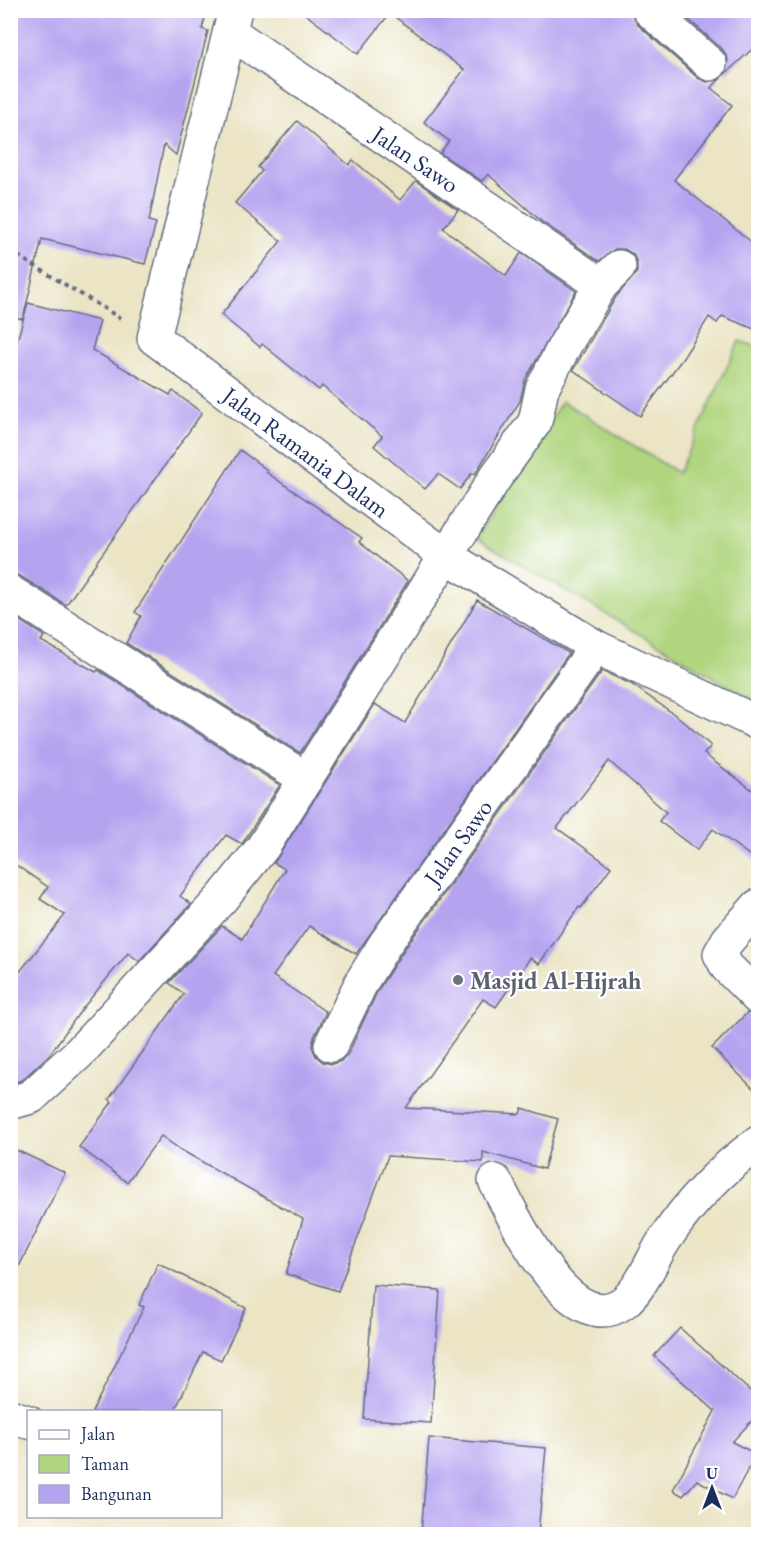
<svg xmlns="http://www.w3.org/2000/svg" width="769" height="1545" font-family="'EB Garamond',serif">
<rect width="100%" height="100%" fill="#fff"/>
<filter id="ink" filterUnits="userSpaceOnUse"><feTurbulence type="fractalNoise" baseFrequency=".0167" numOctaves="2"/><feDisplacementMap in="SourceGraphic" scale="12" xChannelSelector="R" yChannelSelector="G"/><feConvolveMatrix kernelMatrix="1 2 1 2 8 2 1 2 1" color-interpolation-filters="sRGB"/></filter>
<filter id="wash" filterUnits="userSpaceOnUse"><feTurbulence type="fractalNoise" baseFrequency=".008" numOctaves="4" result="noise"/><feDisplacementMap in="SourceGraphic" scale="24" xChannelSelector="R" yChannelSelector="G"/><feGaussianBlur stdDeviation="1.35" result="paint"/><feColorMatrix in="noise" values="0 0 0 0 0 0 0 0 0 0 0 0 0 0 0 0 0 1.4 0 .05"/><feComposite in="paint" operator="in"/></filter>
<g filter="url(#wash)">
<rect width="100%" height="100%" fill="#ebe4c5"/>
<polygon fill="#b0d57f" stroke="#66826e" stroke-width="1.5" points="739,341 758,347 758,703 476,538 562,401 678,473"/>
<g id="blocks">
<g fill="#b6a3f0">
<polygon points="10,10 207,10 202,29 208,31 176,155 164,145 149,221 156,223 145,264 42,239 23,319 10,317"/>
<polygon points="300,10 631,10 637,24 698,78 707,82 720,79 711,88 732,105 674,180 759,248 759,331 722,316 717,323 709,317 683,358 640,416 573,370 616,297 637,272 637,263 633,254 624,249 615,249 599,261 541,221 488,174 482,181 440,153 449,141 424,122 464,70 390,13 358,54"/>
<polygon points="678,10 759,10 759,43 725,74 728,59 723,50"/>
<polygon points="297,121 349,165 353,160 400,200 416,181 458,210 443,228 506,276 521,253 576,291 525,380 520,401 475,474 472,473 460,489 438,474 425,489 374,446 382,436 322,386 319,390 262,344 260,347 221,315 281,241 235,203 262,171 258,167"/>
<polygon points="28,303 100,321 92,350 170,395 173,391 202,413 66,605 20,576 10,573 10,365"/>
<polygon points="240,450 267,470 266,472 362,538 359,542 408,581 300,753 126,643 141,616 135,612"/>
<polygon points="477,600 569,653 356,954 309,926 273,976 326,1012 314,1037 312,1047 316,1056 323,1062 332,1064 341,1061 348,1054 378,990 401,954 602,671 631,684 681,719 711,746 704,754 759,795 759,862 713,829 697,850 659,821 666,812 609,761 557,828 611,867 581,908 579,907 539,964 530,958 496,1007 483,999 406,1108 520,1114 522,1108 558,1119 544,1169 483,1152 483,1162 388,1156 338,1291 286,1274 303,1219 181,1150 161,1136 127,1182 79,1147 112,1102 109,1099 184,994 169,983 222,926 242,939 285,869 274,863 375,704 405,723"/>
<polygon points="10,614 44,636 41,641 96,672 98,670 280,785 242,844 226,835 180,896 191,904 139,961 128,953 82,1009 49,1055 22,1080 10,1083 10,984 65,915 40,899 48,887 10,861"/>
<polygon points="747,1013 759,1016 759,1094 712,1048"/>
<polygon points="10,1147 65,1173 10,1285"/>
<polygon points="158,1263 246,1308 221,1360 203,1352 174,1412 92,1412 144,1307 139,1305"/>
<polygon points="373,1285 440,1290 431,1423 364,1419"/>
<polygon points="680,1328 759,1399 759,1413 732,1442 756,1454 732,1499 697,1480 683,1496 673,1490 715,1411 654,1356"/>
<polygon points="429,1438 546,1448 538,1534 421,1534"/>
</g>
</g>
</g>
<g filter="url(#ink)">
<use href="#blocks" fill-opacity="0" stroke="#646e82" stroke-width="1.5"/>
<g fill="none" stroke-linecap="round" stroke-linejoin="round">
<defs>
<g id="street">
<path id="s1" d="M235,10L154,338L446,556L596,647L758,723"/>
<polyline points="649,10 710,64"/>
<path id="s2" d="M230,32L601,285"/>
<polyline points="10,592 306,779"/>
<polyline points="758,906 728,940 720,954 727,967 758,998"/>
<path id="s3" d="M331,1045L362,981L385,944L596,647"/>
<polyline points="10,1103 31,1097 79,1053 222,898 263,847 495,478 535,422 542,389 565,345 601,285 619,267"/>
<path d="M495,1181C513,1214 570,1343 624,1302C642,1288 652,1259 664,1241C690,1201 720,1170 758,1143"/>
<polyline points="10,1416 28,1422"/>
</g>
</defs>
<use href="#street" stroke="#646e82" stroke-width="36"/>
<polyline stroke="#646e82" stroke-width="4" stroke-dasharray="4.5 4.5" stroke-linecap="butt" points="10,251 120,318"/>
<use href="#street" stroke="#fff" stroke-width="33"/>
</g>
</g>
<circle fill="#6b7280" stroke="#fff" stroke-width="2" cx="458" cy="980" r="6"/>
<g text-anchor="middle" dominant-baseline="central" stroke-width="4.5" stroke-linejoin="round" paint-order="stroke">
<g font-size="24" fill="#1b2f5e" stroke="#fff">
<text stroke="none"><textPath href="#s2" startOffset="225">Jalan Sawo</textPath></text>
<text stroke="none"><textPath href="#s1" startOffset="528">Jalan Ramania Dalam</textPath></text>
<text stroke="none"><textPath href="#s3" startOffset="240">Jalan Sawo</textPath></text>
</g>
<g font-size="24" font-weight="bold" fill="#5b616d" stroke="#fff" text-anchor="start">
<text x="470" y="980">Masjid Al-Hijrah</text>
</g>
</g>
<rect width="769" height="1545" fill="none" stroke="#fff" stroke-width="36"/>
<rect x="27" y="1410" width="195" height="108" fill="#ffffff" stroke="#a4acbf" stroke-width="1.5"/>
<rect x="39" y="1430" width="30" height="9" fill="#ffffff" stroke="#a4acbf" stroke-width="1.5"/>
<text x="81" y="1440" font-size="18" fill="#1b2f5e">Jalan</text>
<rect x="39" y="1455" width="30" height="18" fill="#b0d57f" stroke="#a4acbf" stroke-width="1.5"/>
<text x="81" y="1470" font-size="18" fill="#1b2f5e">Taman</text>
<rect x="39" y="1485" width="30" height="18" fill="#b6a3f0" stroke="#a4acbf" stroke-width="1.5"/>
<text x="81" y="1500" font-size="18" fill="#1b2f5e">Bangunan</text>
<g transform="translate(712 1488)" stroke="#ffffff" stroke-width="4.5" paint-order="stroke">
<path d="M0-4.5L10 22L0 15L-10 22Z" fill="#1b2f5e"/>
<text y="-9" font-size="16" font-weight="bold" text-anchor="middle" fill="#1b2f5e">U</text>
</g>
</svg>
